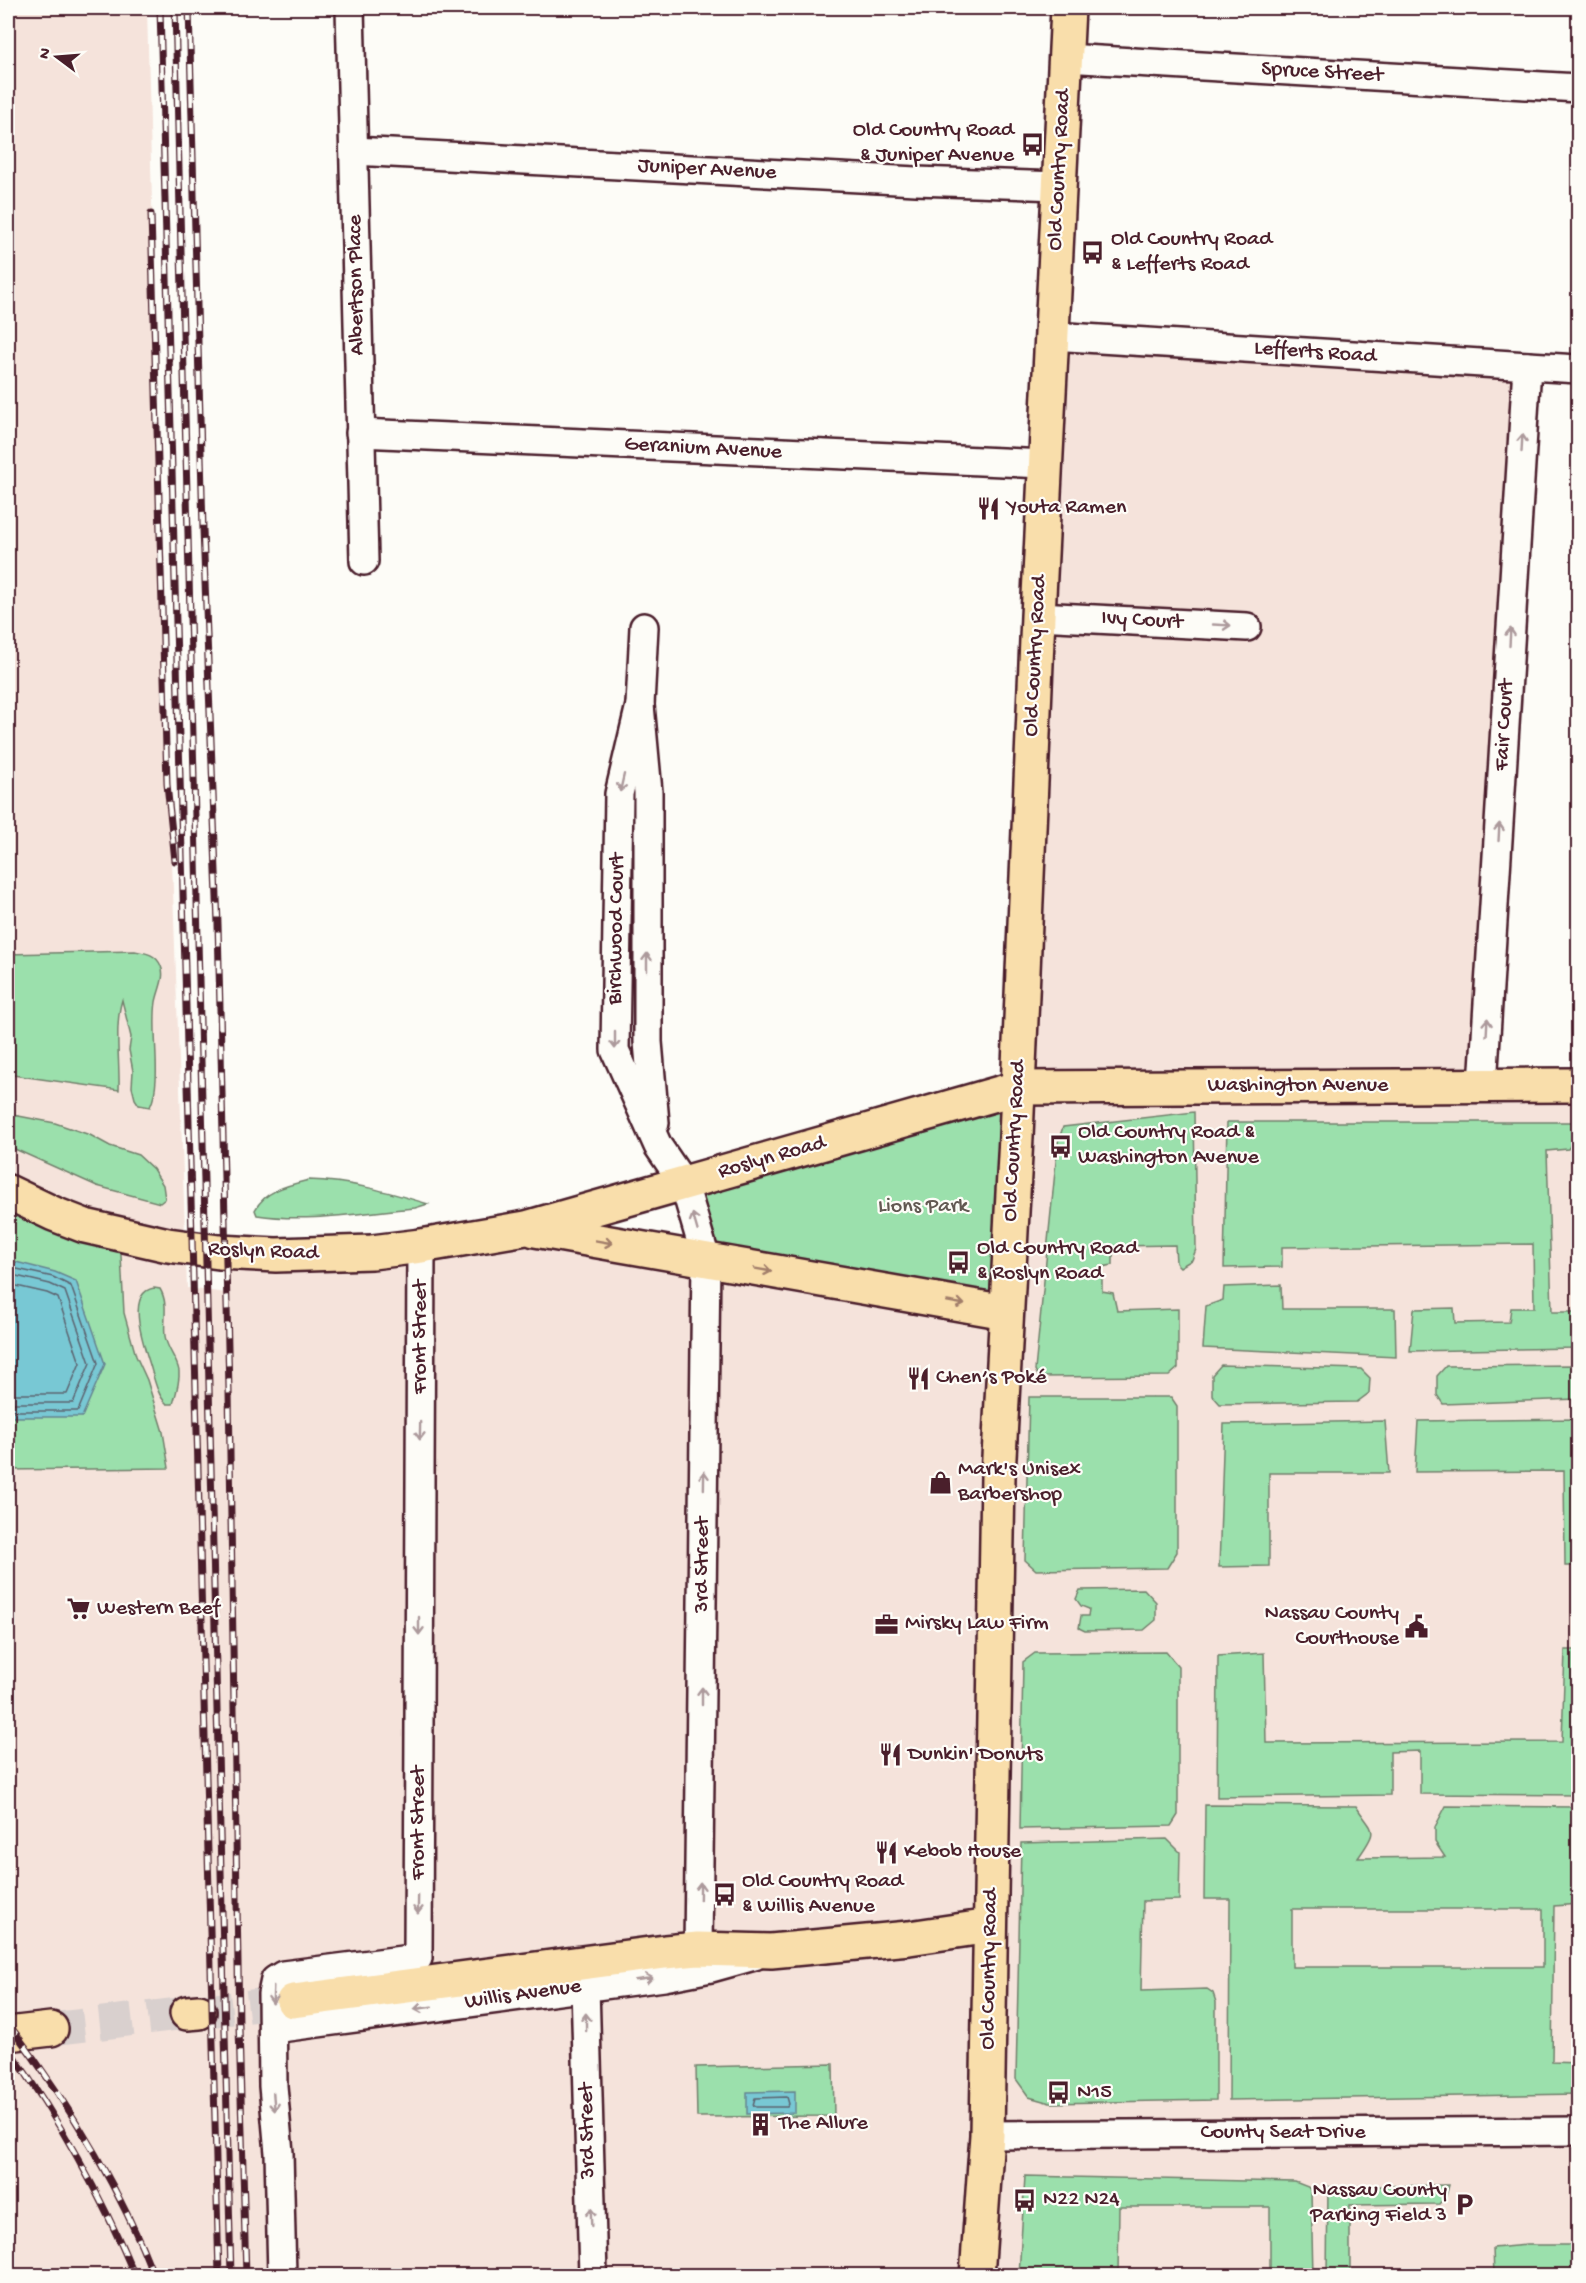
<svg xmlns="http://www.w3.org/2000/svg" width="1586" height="2283" font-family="'Gochi Hand',sans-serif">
<rect width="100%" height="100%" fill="#fdfcf7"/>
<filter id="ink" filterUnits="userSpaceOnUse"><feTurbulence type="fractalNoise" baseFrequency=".0167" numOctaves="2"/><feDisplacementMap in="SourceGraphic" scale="12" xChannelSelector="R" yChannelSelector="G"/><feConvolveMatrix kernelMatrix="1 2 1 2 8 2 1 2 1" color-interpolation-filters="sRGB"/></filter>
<g filter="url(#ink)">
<polygon fill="#f5e3db" points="8,8 147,8 167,784 171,833 187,1288 227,1293 228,1254 526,1228 1006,1312 1052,336 1527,366 1483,1085 1578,1084 1578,2275 8,2276"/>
<g fill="#9be0ac" stroke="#72806c" stroke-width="1.5" fill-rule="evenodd">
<path d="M135,951C146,953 156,954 161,966C166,977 158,990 156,1002C151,1033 163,1080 150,1107L139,1105L135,1099L132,1087L133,1071L129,1050L131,1037L122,1000C114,1026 120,1061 119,1090L13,1075L8,1060V954Z"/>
<polygon points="1017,1088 1006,1312 706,1259 684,1184"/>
<polygon points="1194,1112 1196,1249 1192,1260 1180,1267 1176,1263 1175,1245 1116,1246 1113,1251 1113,1265 1102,1267 1102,1291 1113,1293 1117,1311 1178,1309 1178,1368 1169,1376 1039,1377 1035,1370 1058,1142 1063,1127"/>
<polygon points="8,1114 55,1123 90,1135 110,1146 138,1155 153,1169 163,1185 165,1199 160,1203 97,1186 8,1146"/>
<polygon points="1227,1122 1573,1122 1575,1139 1568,1149 1547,1151 1552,1312 1578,1312 1578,1348 1410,1351 1414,1309 1454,1308 1455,1323 1509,1322 1511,1308 1534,1308 1533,1244 1282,1247 1282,1267 1224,1268"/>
<path d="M309,1180C350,1181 389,1192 428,1204L415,1208C363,1212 309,1223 257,1215L255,1210C265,1190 289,1185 309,1180Z"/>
<polygon points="8,1192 120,1236 124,1313 136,1356 147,1380 163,1432 169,1468 8,1470"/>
<polygon points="1281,1285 1282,1309 1395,1309 1396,1357 1203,1348 1206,1306 1223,1300 1224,1287"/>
<path d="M154,1288L160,1289C169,1304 163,1320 165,1336C167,1350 177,1358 179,1371C180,1382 176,1394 173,1404H167C157,1395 154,1378 150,1365C145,1348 124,1293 154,1288Z"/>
<polygon points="1221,1365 1361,1369 1370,1378 1369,1393 1357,1402 1220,1404 1212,1395 1212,1375"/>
<polygon points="1578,1365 1577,1399 1443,1404 1437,1395 1437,1376 1446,1366"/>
<polygon points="1029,1397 1171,1397 1177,1406 1177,1552 1167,1568 1036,1570 1025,1560"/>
<polygon points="1578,1419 1578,1566 1565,1566 1564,1471 1415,1472 1418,1421"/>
<polygon points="1385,1421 1389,1473 1269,1473 1269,1566 1219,1567 1224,1424"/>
<polygon points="1144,1589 1156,1602 1156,1620 1144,1630 1085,1631 1079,1628 1081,1616 1088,1616 1089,1609 1081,1606 1076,1599 1080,1590"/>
<polygon points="1565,1650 1578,1650 1578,1795 1420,1794 1420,1751 1390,1752 1390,1795 1217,1797 1218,1656 1264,1653 1266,1743 1562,1742"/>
<polygon points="1166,1652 1178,1666 1178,1815 1171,1826 1020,1829 1023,1662 1035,1653"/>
<path d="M1205,1805L1356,1806C1373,1833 1380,1827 1358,1858L1445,1857L1435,1842V1827L1446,1806L1578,1807V1904L1554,1906L1552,2062L1578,2063V2094L1229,2100L1230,1899H1204ZM1292,1909H1543V1967H1292Z"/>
<polygon points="1167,1839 1180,1852 1179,1900 1143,1901 1141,1991 1207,1989 1213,1993 1216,2002 1216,2100 1050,2103 1029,2097 1016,2079 1021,1843"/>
<polygon points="833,2064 834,2116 697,2117 696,2067"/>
<polygon points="1025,2176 1295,2182 1308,2187 1311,2191 1313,2275 1270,2275 1270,2207 1119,2207 1118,2275 1019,2275"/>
<polygon points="1449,2185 1446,2196 1439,2204 1350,2205 1350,2275 1327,2275 1328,2187"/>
<polygon points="1527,2245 1578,2245 1578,2274 1494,2275 1493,2248"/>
</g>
<g fill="#78c8d4" stroke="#668490" stroke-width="1.5">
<polygon points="8,1260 55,1272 76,1281 105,1364 82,1417 8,1417"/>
<polygon points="795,2091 795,2113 747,2114 747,2092"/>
</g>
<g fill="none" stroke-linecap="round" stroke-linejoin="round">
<g stroke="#5c636f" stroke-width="1.5">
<polyline points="8,1267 53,1277 71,1286 98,1363 78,1411 8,1411"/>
<polyline points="8,1274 50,1284 65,1291 90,1363 73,1403 8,1403"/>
<polyline points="8,1284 47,1293 58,1298 80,1363 67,1394 8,1394"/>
<polygon points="787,2097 789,2104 787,2107 756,2107 753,2105 755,2098"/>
</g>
<g stroke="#d9d0ce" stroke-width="33" stroke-dasharray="33 16" stroke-linecap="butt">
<polyline points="199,2012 293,2001"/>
<polyline points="51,2029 187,2013"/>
</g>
<defs>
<g id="minor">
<polyline points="350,8 364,561"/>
<polyline points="1065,58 1578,88"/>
<polyline points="354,151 916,181 1059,186"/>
<polyline points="1052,336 1578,369"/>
<polyline points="360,433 1045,464"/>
<polyline points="1038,616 1247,627"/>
<polyline points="644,627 640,705 648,792 648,1042 655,1123"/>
<polyline points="640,705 619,794 615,1050 658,1146 684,1184 706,1259 698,1949"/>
<polyline points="1483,1085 1527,366"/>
<polyline points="585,1986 593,2276"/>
<polyline points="273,2029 664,1977 711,1968 754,1956"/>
<polyline points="987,2135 1578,2131"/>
<polyline points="282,2276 279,2153 273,2086 272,1994 275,1980 283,1975 418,1958 421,1246"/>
</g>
<g id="major">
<polyline points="8,1192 54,1214 85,1226 168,1245 219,1252 276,1255 372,1252 421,1246 526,1228 1017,1088 1578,1085"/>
<polyline points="535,1230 1006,1312"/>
<polyline points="293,2001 665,1952 698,1949 771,1951 909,1938 990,1926"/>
<polyline points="187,2013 199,2012"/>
<polyline points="8,2034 51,2029"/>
<polyline points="977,2276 987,2135 998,1476 1016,1137 1038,616 1068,8"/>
</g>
</defs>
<use href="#minor" stroke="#4a1f2b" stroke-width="32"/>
<use href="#major" stroke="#4a1f2b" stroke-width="38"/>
<use href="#minor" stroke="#fdfcf7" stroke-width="27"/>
<use href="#major" stroke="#f9deab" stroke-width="33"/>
<defs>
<g id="rail">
<polyline points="160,8 219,2276"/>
<polyline points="175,8 231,2276"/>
<polyline points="189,8 203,529 218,924 229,1390 239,2026 246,2276"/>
<polyline points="151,214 167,784 175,861"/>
<path d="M8,2023C66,2100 119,2185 154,2276"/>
<path d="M8,2048C59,2119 101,2195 135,2276"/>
</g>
</defs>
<use href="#rail" stroke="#4a1f2b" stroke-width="7"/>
<use href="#rail" stroke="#fdfcf7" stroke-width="4.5" stroke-dasharray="14" stroke-linecap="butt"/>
</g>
<defs><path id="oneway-shaft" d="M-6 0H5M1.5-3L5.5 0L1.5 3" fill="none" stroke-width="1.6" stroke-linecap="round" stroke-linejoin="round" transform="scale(1.5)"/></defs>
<g stroke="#ac999b">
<use href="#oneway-shaft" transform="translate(1522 443) rotate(-87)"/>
<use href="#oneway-shaft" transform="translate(1222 625) rotate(3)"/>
<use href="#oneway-shaft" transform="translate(1510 637) rotate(-87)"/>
<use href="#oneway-shaft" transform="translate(622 783) rotate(103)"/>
<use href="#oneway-shaft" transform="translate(1499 832) rotate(-87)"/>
<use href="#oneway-shaft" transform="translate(647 962) rotate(-90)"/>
<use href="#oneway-shaft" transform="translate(1487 1027) rotate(-87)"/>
<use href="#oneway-shaft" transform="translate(615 1040) rotate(90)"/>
<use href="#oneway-shaft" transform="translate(695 1222) rotate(-106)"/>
<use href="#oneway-shaft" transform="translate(420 1431) rotate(91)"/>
<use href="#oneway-shaft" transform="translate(704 1480) rotate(-89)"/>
<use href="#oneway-shaft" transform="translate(419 1626) rotate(90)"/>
<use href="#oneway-shaft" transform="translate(702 1696) rotate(-90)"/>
<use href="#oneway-shaft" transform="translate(700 1891) rotate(-89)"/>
<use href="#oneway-shaft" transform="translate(418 1905) rotate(91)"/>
<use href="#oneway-shaft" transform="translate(644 1979) rotate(-8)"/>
<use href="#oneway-shaft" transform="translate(273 1995) rotate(92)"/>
<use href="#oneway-shaft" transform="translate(423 2008) rotate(172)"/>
<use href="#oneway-shaft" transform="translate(586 2022) rotate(-91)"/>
<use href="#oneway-shaft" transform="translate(274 2102) rotate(85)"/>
<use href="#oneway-shaft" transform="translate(591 2217) rotate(-92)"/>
</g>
<g stroke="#a27e6b">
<use href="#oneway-shaft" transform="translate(604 1242) rotate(10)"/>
<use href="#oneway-shaft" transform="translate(763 1270) rotate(10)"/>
<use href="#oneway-shaft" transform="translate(956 1303) rotate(10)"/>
</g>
</g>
<defs>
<symbol id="bus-bare" viewBox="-9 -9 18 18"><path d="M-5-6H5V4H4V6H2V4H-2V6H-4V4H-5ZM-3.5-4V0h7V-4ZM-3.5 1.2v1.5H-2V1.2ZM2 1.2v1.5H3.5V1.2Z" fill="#4a1f2b" stroke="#fdfcf7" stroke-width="2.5" paint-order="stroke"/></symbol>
<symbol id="restaurant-bare" viewBox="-9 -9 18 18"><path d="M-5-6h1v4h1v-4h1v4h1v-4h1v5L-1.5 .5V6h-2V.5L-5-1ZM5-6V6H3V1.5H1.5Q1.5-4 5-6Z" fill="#4a1f2b" stroke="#fdfcf7" stroke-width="2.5" paint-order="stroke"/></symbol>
<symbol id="shop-bare" viewBox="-9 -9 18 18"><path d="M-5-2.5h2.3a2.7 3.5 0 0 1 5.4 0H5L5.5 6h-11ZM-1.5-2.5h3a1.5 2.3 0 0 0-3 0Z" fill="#4a1f2b" stroke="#fdfcf7" stroke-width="2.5" paint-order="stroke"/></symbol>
<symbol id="supermarket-bare" viewBox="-9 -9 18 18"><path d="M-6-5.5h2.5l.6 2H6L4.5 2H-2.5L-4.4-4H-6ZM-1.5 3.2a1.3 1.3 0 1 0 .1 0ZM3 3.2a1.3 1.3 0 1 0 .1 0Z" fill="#4a1f2b" stroke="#fdfcf7" stroke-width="2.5" paint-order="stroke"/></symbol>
<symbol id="office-bare" viewBox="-9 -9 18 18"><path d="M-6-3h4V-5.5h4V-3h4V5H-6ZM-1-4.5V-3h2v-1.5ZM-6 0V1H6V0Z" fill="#4a1f2b" stroke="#fdfcf7" stroke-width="2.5" paint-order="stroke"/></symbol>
<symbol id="civic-bare" viewBox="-9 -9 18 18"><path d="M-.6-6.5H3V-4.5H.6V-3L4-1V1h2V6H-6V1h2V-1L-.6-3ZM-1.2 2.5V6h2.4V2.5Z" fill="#4a1f2b" stroke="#fdfcf7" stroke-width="2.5" paint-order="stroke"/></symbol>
<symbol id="building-bare" viewBox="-9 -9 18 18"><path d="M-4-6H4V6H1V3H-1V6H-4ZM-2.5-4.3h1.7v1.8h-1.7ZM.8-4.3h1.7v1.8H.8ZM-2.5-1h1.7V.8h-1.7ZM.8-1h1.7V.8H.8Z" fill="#4a1f2b" stroke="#fdfcf7" stroke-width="2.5" paint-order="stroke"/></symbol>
<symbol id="parking-bare" viewBox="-9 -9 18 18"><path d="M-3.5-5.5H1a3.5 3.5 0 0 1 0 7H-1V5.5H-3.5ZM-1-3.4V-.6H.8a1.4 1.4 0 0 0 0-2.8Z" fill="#4a1f2b" stroke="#fdfcf7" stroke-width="2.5" paint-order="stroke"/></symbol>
</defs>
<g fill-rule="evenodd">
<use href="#bus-bare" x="1016" y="128" width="33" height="33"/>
<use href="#bus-bare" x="1076" y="236" width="33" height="33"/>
<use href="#restaurant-bare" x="972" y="492" width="33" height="33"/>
<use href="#bus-bare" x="1044" y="1130" width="33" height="33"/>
<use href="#bus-bare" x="942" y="1246" width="33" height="33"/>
<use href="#restaurant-bare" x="902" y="1362" width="33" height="33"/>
<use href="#shop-bare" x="924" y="1466" width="33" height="33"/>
<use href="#supermarket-bare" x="62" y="1592" width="33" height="33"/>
<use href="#office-bare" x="870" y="1608" width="33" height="33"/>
<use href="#civic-bare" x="1400" y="1610" width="33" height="33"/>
<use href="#restaurant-bare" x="874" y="1738" width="33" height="33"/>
<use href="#restaurant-bare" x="870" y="1836" width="33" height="33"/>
<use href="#bus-bare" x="708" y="1878" width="33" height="33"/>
<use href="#bus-bare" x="1042" y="2076" width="33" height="33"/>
<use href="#building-bare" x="744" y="2108" width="33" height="33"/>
<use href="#bus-bare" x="1008" y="2184" width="33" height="33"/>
<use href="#parking-bare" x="1448" y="2188" width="33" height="33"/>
</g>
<g text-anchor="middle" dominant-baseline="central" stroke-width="4.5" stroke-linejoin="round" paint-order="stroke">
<g font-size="22" fill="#4a1f2b" stroke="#fdfcf7">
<text transform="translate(1322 73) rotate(3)">Spruce Street</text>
<text transform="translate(707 170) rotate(3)">Juniper Avenue</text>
<text transform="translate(1060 170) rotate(-87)">Old Country Road</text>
<text transform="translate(357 285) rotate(-91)">Albertson Place</text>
<text transform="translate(1315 353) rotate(4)">Lefferts Road</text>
<text transform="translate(703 449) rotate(3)">Geranium Avenue</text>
<text transform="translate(1142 621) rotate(3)">Ivy Court</text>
<text transform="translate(1036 656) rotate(-87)">Old Country Road</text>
<text transform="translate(1505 725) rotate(-87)">Fair Court</text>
<text transform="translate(617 929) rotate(-89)">Birchwood Court</text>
<text x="1298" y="1086">Washington Avenue</text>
<text transform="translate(1015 1141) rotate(-87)">Old Country Road</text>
<text transform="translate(772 1158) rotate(-16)">Roslyn Road</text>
<text transform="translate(263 1252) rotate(2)">Roslyn Road</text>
<text transform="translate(421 1337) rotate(-90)">Front Street</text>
<text transform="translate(703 1565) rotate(-90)">3rd Street</text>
<text transform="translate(419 1823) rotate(-90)">Front Street</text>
<text transform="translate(990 1969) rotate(-89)">Old Country Road</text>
<text transform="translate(523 1995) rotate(-8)">Willis Avenue</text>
<text transform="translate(588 2131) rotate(-91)">3rd Street</text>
<text x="1283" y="2133">County Seat Drive</text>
</g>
<g font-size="22" fill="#4a1f2b" stroke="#fdfcf7" text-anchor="start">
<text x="1014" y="131" text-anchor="end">Old Country Road<tspan x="1014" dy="25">&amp; Juniper Avenue</tspan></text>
<text x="1111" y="240">Old Country Road<tspan x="1111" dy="25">&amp; Lefferts Road</tspan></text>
<text x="1007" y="508">Youta Ramen</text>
<text x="1078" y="1133">Old Country Road &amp;<tspan x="1078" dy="25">Washington Avenue</tspan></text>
<text x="977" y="1249">Old Country Road<tspan x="977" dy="25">&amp; Roslyn Road</tspan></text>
<text x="936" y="1378">Chen’s Poké</text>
<text x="958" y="1470">Mark's Unisex<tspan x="958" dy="25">Barbershop</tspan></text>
<text x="97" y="1609">Western Beef</text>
<text x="1399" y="1614" text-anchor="end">Nassau County<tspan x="1399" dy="25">Courthouse</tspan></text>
<text x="905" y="1624">Mirsky Law Firm</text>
<text x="908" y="1755">Dunkin' Donuts</text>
<text x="904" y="1852">Kebob House</text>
<text x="742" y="1882">Old Country Road<tspan x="742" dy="25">&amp; Willis Avenue</tspan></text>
<text x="1077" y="2093">N15</text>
<text x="779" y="2124">The Allure</text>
<text x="1447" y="2191" text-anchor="end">Nassau County<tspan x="1447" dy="25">Parking Field 3</tspan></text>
<text x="1043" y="2200">N22 N24</text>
</g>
<g font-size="22" fill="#625952" stroke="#fdfcf7">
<text x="923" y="1207">Lions Park</text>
</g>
</g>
<rect width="1586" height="2283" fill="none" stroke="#fdfcf7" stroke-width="30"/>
<rect x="15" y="15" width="1556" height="2253" fill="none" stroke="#4a1f2b" stroke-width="2" filter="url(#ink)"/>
<g transform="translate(57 57) rotate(286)" stroke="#fdfcf7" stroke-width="4.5" paint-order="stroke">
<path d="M0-4.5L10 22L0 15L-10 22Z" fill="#4a1f2b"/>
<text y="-9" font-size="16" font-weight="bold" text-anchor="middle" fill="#4a1f2b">N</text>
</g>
</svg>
